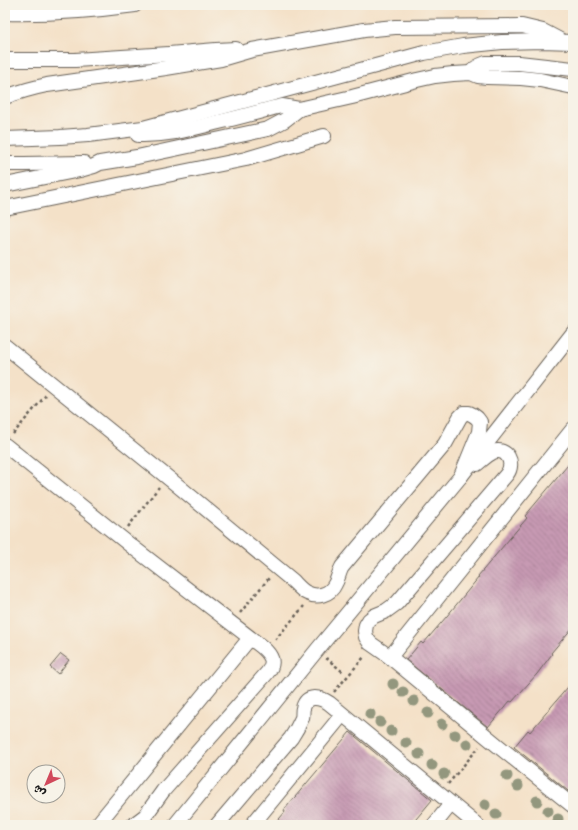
<svg xmlns="http://www.w3.org/2000/svg" width="578" height="830" font-family="'Playpen Sans','Playpen Sans Arabic',sans-serif">
<defs>
<pattern id="building-back-hatch" width="6" height="6" patternUnits="userSpaceOnUse"><rect width="6" height="6" fill="#c79ab3"/><path d="M-1 5l2 2M0 0l6 6M5-1l2 2" fill="none" stroke="#a17d91"/></pattern>
</defs>
<rect width="100%" height="100%" fill="#f7f3e8"/>
<filter id="ink" filterUnits="userSpaceOnUse"><feTurbulence type="fractalNoise" baseFrequency=".025" numOctaves="2"/><feDisplacementMap in="SourceGraphic" scale="8" xChannelSelector="R" yChannelSelector="G"/><feConvolveMatrix kernelMatrix="1 2 1 2 8 2 1 2 1" color-interpolation-filters="sRGB"/></filter>
<filter id="wash" filterUnits="userSpaceOnUse"><feTurbulence type="fractalNoise" baseFrequency=".012" numOctaves="4" result="noise"/><feDisplacementMap in="SourceGraphic" scale="16" xChannelSelector="R" yChannelSelector="G"/><feGaussianBlur stdDeviation="0.9" result="paint"/><feColorMatrix in="noise" values="0 0 0 0 0 0 0 0 0 0 0 0 0 0 0 0 0 1.4 0 .05"/><feComposite in="paint" operator="in"/></filter>
<g filter="url(#wash)">
<rect width="100%" height="100%" fill="#f4e1c8"/>
<g id="blocks">
<g fill="url(#building-back-hatch)">
<polygon points="573,459 573,627 551,653 552,654 537,674 512,702 510,701 488,727 406,660 421,642 423,644 447,616 479,577 478,576 527,518 525,516"/>
<polygon points="61,654 69,660 58,674 50,667"/>
<polygon points="573,681 573,795 514,747 528,730 530,732"/>
<polygon points="350,732 432,800 411,825 274,825 285,812 284,810"/>
</g>
</g>
</g>
<g filter="url(#ink)">
<use href="#blocks" fill-opacity="0" stroke="#686158" stroke-width="1"/>
<g fill="none" stroke-linecap="round" stroke-linejoin="round">
<defs>
<g id="minor">
<path d="M5,13C49,14 91,11 135,5"/>
<polyline points="5,60 75,60 169,54 216,50 236,49"/>
<path d="M471,73C475,67 480,65 486,63H519L573,69"/>
<path d="M5,97C19,92 32,88 47,85L166,68L221,59L252,50L364,30L395,27L522,26L543,31L560,40"/>
<path d="M138,135C167,136 191,129 219,122C237,118 255,113 273,108L282,106L299,109L352,97L417,80L435,76L453,74L471,73L478,76L487,77L521,78L540,80L573,87"/>
<polyline points="5,139 60,137 88,135 143,128 424,53 463,46 502,42 542,41 573,42"/>
<polyline points="5,164 24,164 84,163"/>
<polyline points="5,185 80,170 94,166 100,163 137,157 268,129 285,120 299,109"/>
<polyline points="5,208 246,159 324,136"/>
<path d="M5,346L177,485L293,581C297,585 302,591 307,593C317,598 330,595 335,584C338,579 339,572 342,567L445,444L460,417L464,413H469L473,415L477,418L480,422L479,432L461,476"/>
<path d="M5,445L130,545L262,647C271,655 276,662 267,673L163,791L145,816L133,825"/>
<path d="M477,464C482,460 487,455 493,452C507,447 515,463 507,474L397,603L386,611L374,616L369,620L366,625L365,631L366,637L370,643L390,657L497,745L573,806"/>
<polyline points="390,657 573,429"/>
<polyline points="97,825 250,638"/>
<polyline points="175,825 317,650 461,476 573,333"/>
<path d="M217,825L291,738C295,732 299,725 302,718C303,715 302,711 303,708C307,694 320,697 329,703L477,825"/>
<polyline points="252,825 342,715"/>
<polyline points="434,825 451,804"/>
</g>
</defs>
<use href="#minor" stroke="#686158" stroke-width="16"/>
<g stroke="#686158" stroke-width="2.5" stroke-dasharray="3 3" stroke-linecap="butt">
<polyline points="13,434 46,395"/>
<polyline points="128,527 159,487"/>
<polyline points="240,613 269,578"/>
<polyline points="275,640 304,606"/>
<polyline points="326,658 343,672"/>
<polyline points="334,692 365,656"/>
<polyline points="448,784 479,747"/>
</g>
<use href="#minor" stroke="#fff" stroke-width="14"/>
</g>
<g fill="#93977e">
<circle cx="393" cy="684" r="5.5"/>
<circle cx="403" cy="692" r="5.5"/>
<circle cx="414" cy="701" r="5.5"/>
<circle cx="428" cy="713" r="5.5"/>
<circle cx="370" cy="714" r="5.5"/>
<circle cx="380" cy="722" r="5.5"/>
<circle cx="442" cy="724" r="5.5"/>
<circle cx="391" cy="731" r="5.5"/>
<circle cx="455" cy="735" r="5.5"/>
<circle cx="406" cy="743" r="5.5"/>
<circle cx="467" cy="744" r="5.5"/>
<circle cx="419" cy="754" r="5.5"/>
<circle cx="432" cy="765" r="5.5"/>
<circle cx="444" cy="774" r="5.5"/>
<circle cx="507" cy="776" r="5.5"/>
<circle cx="518" cy="786" r="5.5"/>
<circle cx="537" cy="801" r="5.5"/>
<circle cx="485" cy="805" r="5.5"/>
<circle cx="548" cy="811" r="5.5"/>
<circle cx="496" cy="814" r="5.5"/>
<circle cx="558" cy="819" r="5.5"/>
</g>
</g>
<rect width="578" height="830" fill="none" stroke="#f7f3e8" stroke-width="20"/>
<g transform="translate(46 784) rotate(224)"><circle r="19" fill="#f7f3e8" stroke="#9f9d96"/>
<path d="M0-3L7 15L0 10L-7 15Z" fill="#d1495b"/>
<text y="-6" font-size="11" font-weight="bold" text-anchor="middle" fill="#1c1c1c">ش</text>
</g>
</svg>
